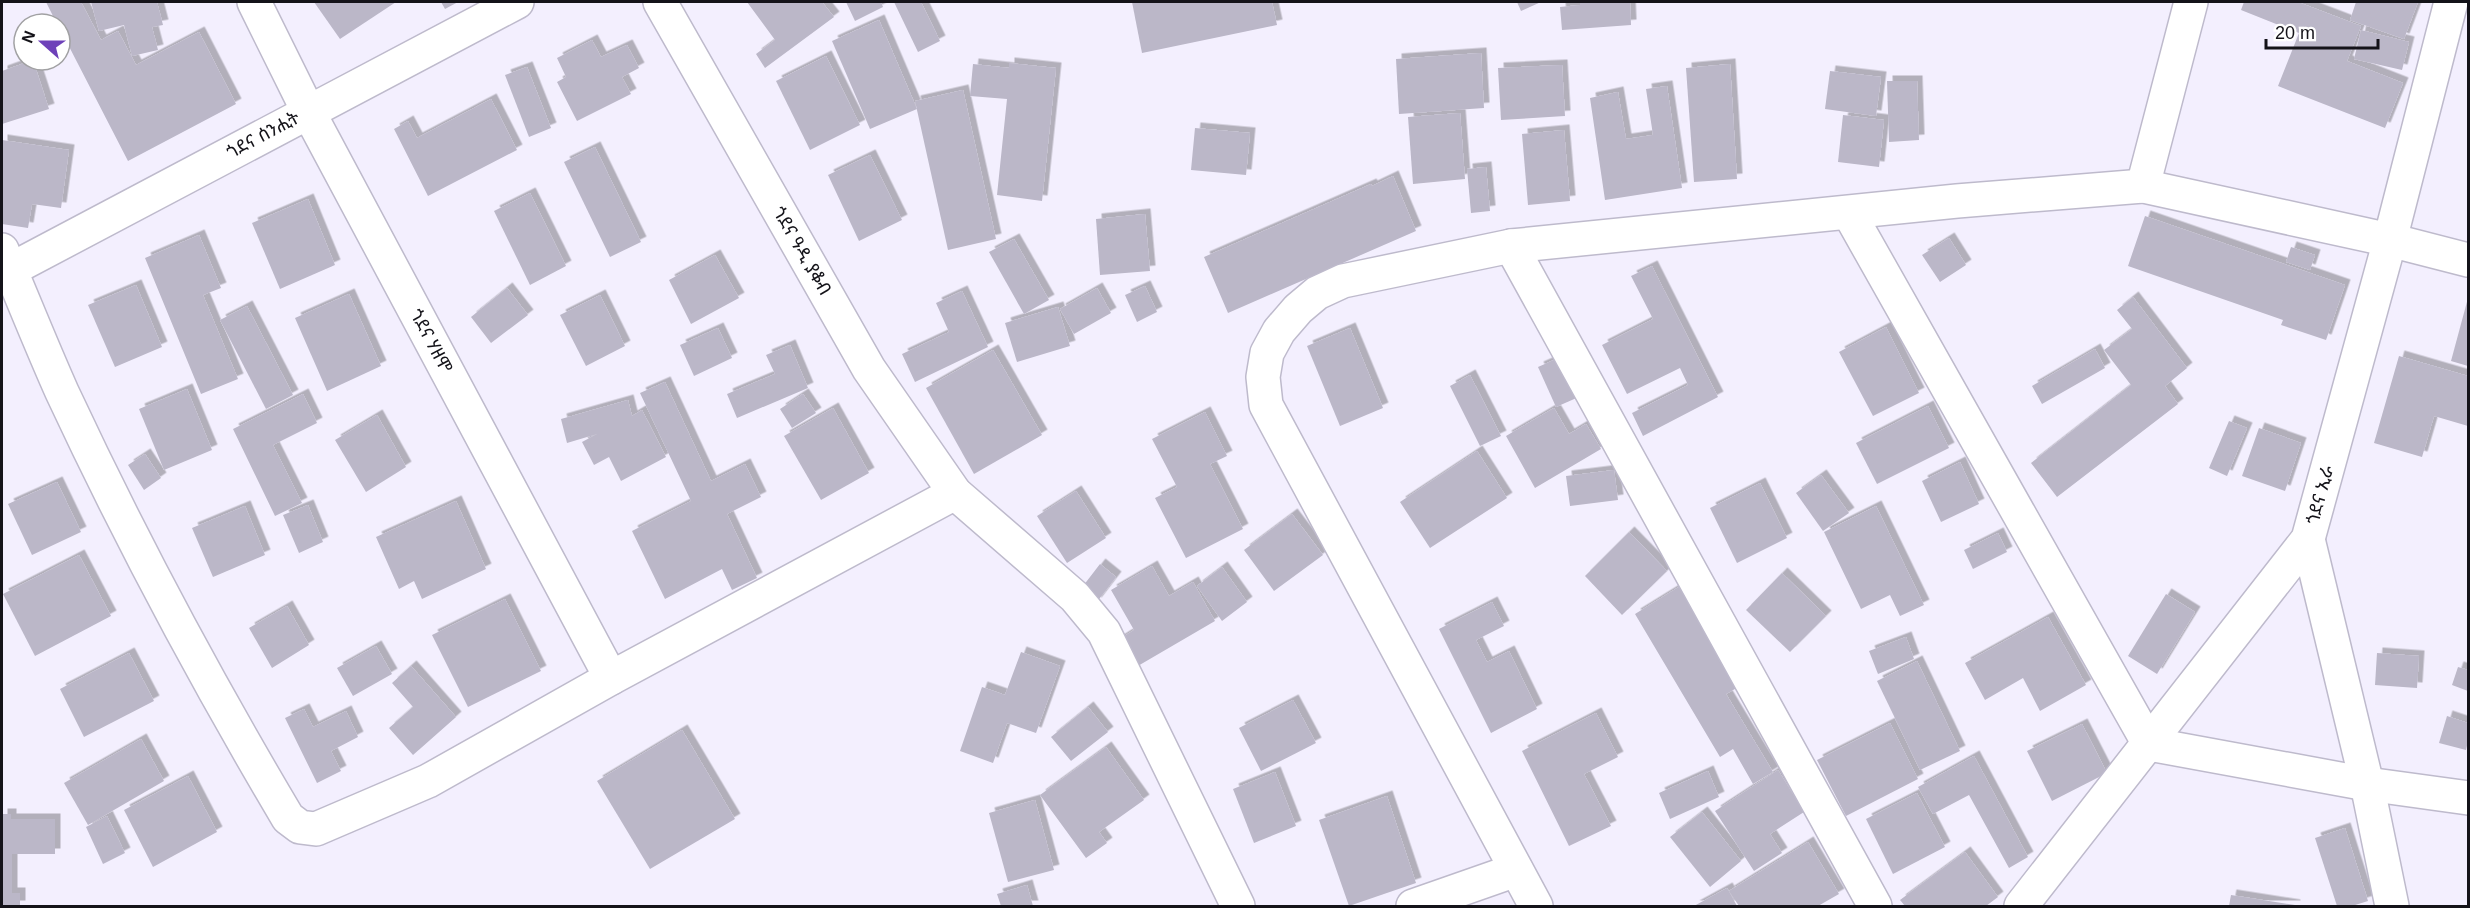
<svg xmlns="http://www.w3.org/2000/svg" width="2470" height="908" font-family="Helvetica,'Noto Sans Ethiopic',sans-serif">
<defs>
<filter id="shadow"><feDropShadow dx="5.5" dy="-5.5" stdDeviation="0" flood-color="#0004"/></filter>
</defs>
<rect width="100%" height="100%" fill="#f3effe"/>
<g fill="#bbb7c8" filter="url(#shadow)">
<polygon points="46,2 81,2 101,40 118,31 136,65 199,32 236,104 128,161 60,29 60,24 57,24"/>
<polygon points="91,2 157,2 163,25 152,27 158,50 132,56 124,25 99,31"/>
<polygon points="314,2 396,2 340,39"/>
<polygon points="441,2 458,2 445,9"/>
<polygon points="747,2 822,2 834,17 765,68 756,54 775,40"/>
<polygon points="846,2 881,2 883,7 855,21"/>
<polygon points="894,2 921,2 940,41 918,52"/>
<polygon points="1132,2 1272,2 1277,25 1142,53"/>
<polygon points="1517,2 1541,2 1521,11"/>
<polygon points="1580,2 1630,2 1631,25 1562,30 1560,7 1580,5"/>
<polygon points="2244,2 2298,2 2361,26 2347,61 2403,83 2385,128 2278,86 2299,33 2241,10"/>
<polygon points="2356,2 2418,2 2404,39 2350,20"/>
<polygon points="879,20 917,109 870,129 832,41"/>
<polygon points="2361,30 2409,42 2402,70 2354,59"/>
<polygon points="592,40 601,57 627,45 639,68 622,77 631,94 577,121 557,82 566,77 557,58"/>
<polygon points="1481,53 1484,108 1399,114 1396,59"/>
<polygon points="826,56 860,125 810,150 776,81"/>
<polygon points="33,60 49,109 2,124 2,71"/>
<polygon points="1009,63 1056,68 1042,201 997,195 1007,99 970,96 973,64 1009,68"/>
<polygon points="1730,64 1737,179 1694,182 1686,68"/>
<polygon points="1562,65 1565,116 1501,120 1498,68"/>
<polygon points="527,67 551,128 529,137 505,75"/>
<polygon points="1830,71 1881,77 1876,116 1825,109"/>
<polygon points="1887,81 1917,81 1919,140 1889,142"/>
<polygon points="1667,86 1682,188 1605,200 1590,98 1618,92 1626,139 1653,135 1646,89"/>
<polygon points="963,90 996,239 948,250 915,101"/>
<polygon points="491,99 517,150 428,196 394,129 408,121 417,138"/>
<polygon points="1460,113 1465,179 1413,184 1408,117"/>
<polygon points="1843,115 1884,120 1879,167 1838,162"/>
<polygon points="1195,128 1250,133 1246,175 1191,170"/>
<polygon points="1564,130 1570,201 1528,205 1522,134"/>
<polygon points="2,140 69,150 61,208 32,204 28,228 2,224"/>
<polygon points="595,147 641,242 610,257 564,162"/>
<polygon points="870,155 902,220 859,241 828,175"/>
<polygon points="1486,167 1490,211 1471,213 1467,169"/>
<polygon points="1393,176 1416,231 1228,313 1204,257 1371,184 1372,186"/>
<polygon points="530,193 566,266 530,285 494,211"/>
<polygon points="308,199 335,265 280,289 252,223"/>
<polygon points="1145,214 1150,271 1100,275 1096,219"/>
<polygon points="2145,216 2345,285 2326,340 2281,325 2283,320 2128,266"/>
<polygon points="199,235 221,288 203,295 238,379 201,394 145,258"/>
<polygon points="1949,238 1966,265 1940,282 1922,255"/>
<polygon points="1014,239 1049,300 1024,314 989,252"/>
<polygon points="2291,247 2315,255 2310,270 2286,262"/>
<polygon points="715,255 739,298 691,324 669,280"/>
<polygon points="1652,266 1718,397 1643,436 1632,413 1688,385 1680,368 1627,394 1602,345 1653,319 1631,276"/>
<polygon points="136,285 162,347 115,367 88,305"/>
<polygon points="1145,286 1157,312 1137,322 1125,295"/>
<polygon points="507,288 528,315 491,343 471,317"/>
<polygon points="1097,288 1111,313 1074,334 1060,309"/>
<polygon points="962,291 988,347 915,382 902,354 949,332 936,303"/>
<polygon points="349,294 381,366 327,391 295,318"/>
<polygon points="600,295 625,346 586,366 560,315"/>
<polygon points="2133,297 2187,368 2165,386 2178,404 2057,497 2031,463 2131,385 2104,350 2132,329 2117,310"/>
<polygon points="2468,298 2468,366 2451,361"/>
<polygon points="247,306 293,395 266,409 220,320"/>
<polygon points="1058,307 1070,346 1017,362 1005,323"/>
<polygon points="1886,327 1919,393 1873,416 1839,352"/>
<polygon points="718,328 732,358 694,376 680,345"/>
<polygon points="1350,328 1383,408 1340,426 1307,346"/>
<polygon points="790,345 808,388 737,418 727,394 775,374 766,355"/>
<polygon points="2095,349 2105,368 2042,404 2032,386"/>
<polygon points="993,350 1042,435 974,474 926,388"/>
<polygon points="1563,356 1581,396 1556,407 1538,367"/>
<polygon points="2399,356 2468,376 2468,426 2434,416 2422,457 2374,443"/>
<polygon points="1470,375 1501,436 1480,446 1450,386"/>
<polygon points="665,382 711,481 745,464 761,497 727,514 757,578 732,590 722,569 665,599 632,531 691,501 640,393"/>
<polygon points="187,389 212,450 164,470 139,409"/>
<polygon points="303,394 317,423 273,445 302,503 275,516 233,429"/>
<polygon points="803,394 816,413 792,428 780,409"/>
<polygon points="628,400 632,416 642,410 666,457 621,481 609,457 594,465 582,442 597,434 567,443 561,419"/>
<polygon points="1928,406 1949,448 1877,484 1856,443"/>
<polygon points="833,408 869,473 821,500 784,436"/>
<polygon points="1554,408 1569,434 1586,424 1601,449 1535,488 1506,436"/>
<polygon points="1205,412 1227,456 1210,464 1243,529 1186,558 1155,498 1177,487 1152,439"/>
<polygon points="377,415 406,467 366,492 335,440"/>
<polygon points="2229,421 2247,428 2227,476 2209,468"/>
<polygon points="2259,428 2301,443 2285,491 2242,476"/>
<polygon points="1477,451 1507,498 1430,548 1400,502"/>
<polygon points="145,454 161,478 144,490 128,465"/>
<polygon points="1960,462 1979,504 1941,522 1922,481"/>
<polygon points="1614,470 1618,500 1570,506 1566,476"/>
<polygon points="1821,475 1849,513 1823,531 1796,493"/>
<polygon points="57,482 81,532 32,555 8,504"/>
<polygon points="1760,483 1787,538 1737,563 1710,508"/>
<polygon points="1076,491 1106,538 1067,563 1037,516"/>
<polygon points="456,501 486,569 422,599 414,581 399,589 376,537"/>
<polygon points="308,505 323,542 299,553 283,515"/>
<polygon points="245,506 265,555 213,577 192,528"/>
<polygon points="1876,506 1924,605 1900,616 1890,595 1861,609 1824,532"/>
<polygon points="1292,514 1323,555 1274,591 1244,550"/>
<polygon points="1629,532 1667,571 1622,615 1585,576"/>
<polygon points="1998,533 2007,552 1973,569 1964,550"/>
<polygon points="79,555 111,616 35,656 3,594"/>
<polygon points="1100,564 1116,577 1096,603 1080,590"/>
<polygon points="1152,566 1169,596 1193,582 1215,621 1131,670 1115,642 1134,630 1111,590"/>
<polygon points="1222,567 1247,602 1222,621 1197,586"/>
<polygon points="1782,573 1826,616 1790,652 1746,610"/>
<polygon points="1682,585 1742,685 1726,694 1773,772 1753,784 1733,749 1720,757 1635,614"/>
<polygon points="2166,594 2195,612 2157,674 2128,656"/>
<polygon points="505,599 541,671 468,707 432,635"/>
<polygon points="1492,602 1504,626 1476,640 1487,662 1509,651 1537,709 1491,733 1439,629"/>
<polygon points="287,606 309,645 272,668 249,628"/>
<polygon points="2048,617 2086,685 2040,711 2023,678 1985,700 1965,663"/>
<polygon points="1906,637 1914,659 1878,674 1869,651"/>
<polygon points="376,646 392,674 353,696 337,668"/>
<polygon points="1021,652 1060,666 1036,733 1007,723 993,763 960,751 982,687 1005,695"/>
<polygon points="129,653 154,701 84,737 60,689"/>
<polygon points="2377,653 2419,656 2417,688 2375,685"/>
<polygon points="1917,661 1960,751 1920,770 1877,681"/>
<polygon points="411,666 456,717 413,755 389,728 413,707 392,683"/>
<polygon points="2458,667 2468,670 2468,691 2452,685"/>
<polygon points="1293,700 1316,743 1261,771 1239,728"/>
<polygon points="1088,707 1108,732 1071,761 1051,737"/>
<polygon points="304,709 313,727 346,711 358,737 331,751 341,771 317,783 285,718"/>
<polygon points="1596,713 1618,757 1584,774 1611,826 1569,846 1522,751"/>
<polygon points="2447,716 2468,723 2468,741 2466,750 2439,743"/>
<polygon points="1890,723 1918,779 1846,816 1817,760"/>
<polygon points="2082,724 2107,773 2052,801 2027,751"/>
<polygon points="682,730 735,819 650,869 597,781"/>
<polygon points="141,739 164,781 88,825 64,783"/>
<polygon points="1106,747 1144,800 1099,832 1107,843 1086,858 1040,795"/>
<polygon points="1974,756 2028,857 2009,868 1969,795 1933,814 1918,787"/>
<polygon points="1778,770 1804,812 1770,834 1782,853 1754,871 1715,811"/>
<polygon points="1708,771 1719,797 1670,819 1659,793"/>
<polygon points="1275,772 1296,826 1254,843 1233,789"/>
<polygon points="188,776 217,832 153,867 124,810"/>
<polygon points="1917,793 1945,847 1893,874 1866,819"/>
<polygon points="1387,796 1416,883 1349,906 1319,820"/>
<polygon points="1035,800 1054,870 1008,882 989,813"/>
<polygon points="1702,812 1741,861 1710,887 1670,837"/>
<polygon points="2,814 11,814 11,819 55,819 55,854 12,854 12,893 20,893 20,906 2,906"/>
<polygon points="107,816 125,853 103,864 86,827"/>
<polygon points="2345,828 2368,901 2352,906 2337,906 2315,838"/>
<polygon points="1808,842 1839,894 1818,906 1739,906 1729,891"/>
<polygon points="1965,852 1998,897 1986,906 1905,906 1900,900"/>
<polygon points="1027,885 1033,906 1001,906 997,894"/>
<polygon points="1727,888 1737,906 1694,906"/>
<polygon points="2231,895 2295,905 2295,906 2229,906"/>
</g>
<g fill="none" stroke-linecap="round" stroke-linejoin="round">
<defs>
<g id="minor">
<polyline points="254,2 308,111 611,678"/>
<polyline points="660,2 869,369 955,493 1075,597 1104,632 1238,906"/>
<polyline points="2143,186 2191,2"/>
<polyline points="1849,213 2149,744 2367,784 2468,798"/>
<polyline points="1511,246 1875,906"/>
<path d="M2,250C22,297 41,345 62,392C130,538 206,680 288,818L300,827L316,829L428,781L611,678L955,493"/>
<polyline points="10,270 517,2"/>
<polyline points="2308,539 2367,784 2392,906"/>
<polyline points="1413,906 1516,870"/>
<polyline points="1536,906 1266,405 1263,377 1267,353 1279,331 1298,309 1317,293 1343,281 1511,246 1957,201 2143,186 2390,240 2468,260"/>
<polyline points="2021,906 2308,539 2390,240 2451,2"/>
</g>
</defs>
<use href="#minor" stroke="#bebacc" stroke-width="36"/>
<use href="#minor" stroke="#fff" stroke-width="33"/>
</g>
<g text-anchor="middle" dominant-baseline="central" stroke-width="4.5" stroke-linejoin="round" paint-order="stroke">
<g font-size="18" fill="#141319" stroke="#fff">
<text transform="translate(263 135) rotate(-28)">ጎደና ሰንሒት</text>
<text transform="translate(802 251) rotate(60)">ጎደና ዓዲ ያቆብ</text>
<text transform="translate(431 341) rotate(62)">ጎደና ሃዘሞ</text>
<text transform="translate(2320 495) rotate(-75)">ጎደና ኢራ</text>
</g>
</g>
<rect width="2470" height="908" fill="none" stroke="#141319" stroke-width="6"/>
<g transform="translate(42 42) rotate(291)"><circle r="28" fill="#ffffff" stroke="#a1a1a3" stroke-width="1.5"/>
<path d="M0-4.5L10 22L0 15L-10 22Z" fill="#6e41b9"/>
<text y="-9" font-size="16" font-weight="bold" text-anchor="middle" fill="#141319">N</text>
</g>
<path d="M2266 39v9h112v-9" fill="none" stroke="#141319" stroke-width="3"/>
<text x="2275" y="39" font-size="18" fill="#141319" stroke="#ffffff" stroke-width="4.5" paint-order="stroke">20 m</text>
</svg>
